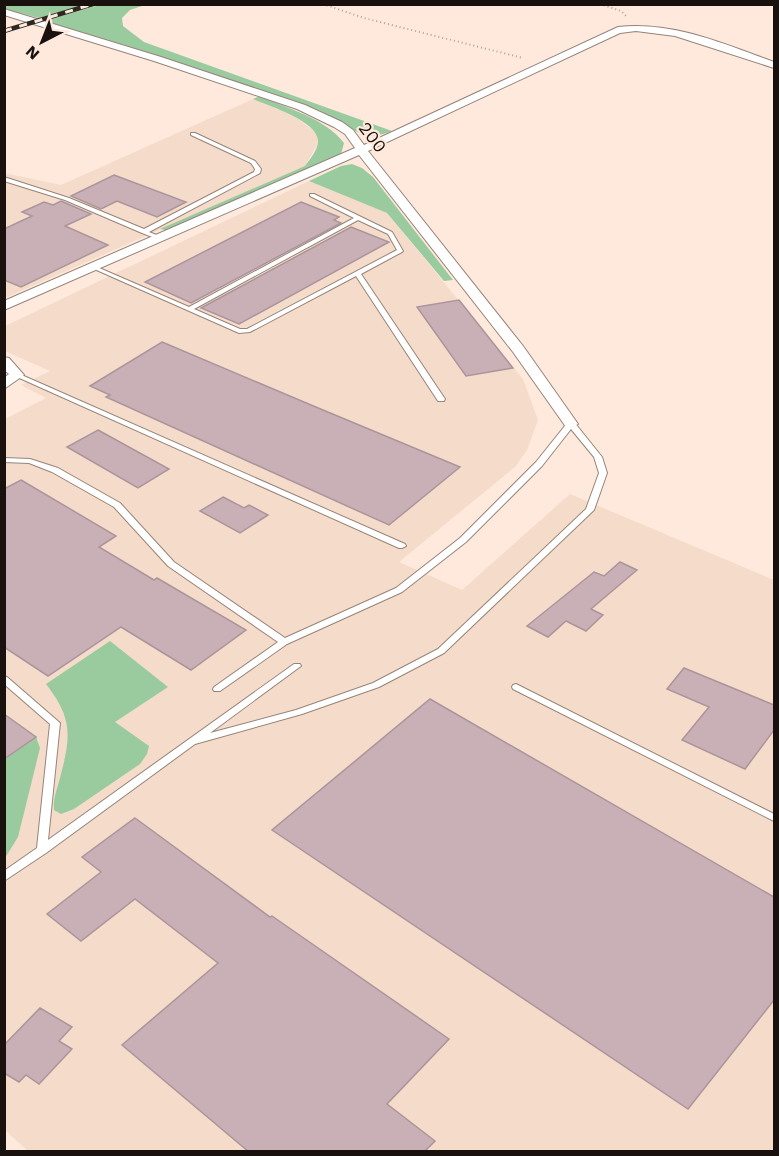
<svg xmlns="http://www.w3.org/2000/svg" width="779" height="1156" font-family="'Work Sans',sans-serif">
<rect width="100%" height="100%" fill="#fee9dc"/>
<g fill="#f5dbc9">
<polygon points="253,99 294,116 315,132 318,138 317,145 305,166 5,298 4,173 61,185"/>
<polygon points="309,181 387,213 523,379 538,420 527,450 515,467 399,562 462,590 570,494 774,580 774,1151 29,1152 5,1130 5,419 46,398 21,385 50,371 5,351 5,326"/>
</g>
<g fill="#9acb9f">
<polygon points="4,5 5,4 85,5 39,18 5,9"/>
<path d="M99,5H145L130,10L122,18L123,26L144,42L392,131C360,145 346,122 318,110C296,100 272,94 249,86C181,62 112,41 44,21Z"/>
<path d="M260,96C288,109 325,118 344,143L341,154L170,231L160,229L305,166C310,159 318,150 318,141C318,121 269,106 253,99Z"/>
<polygon points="352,164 362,168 373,177 453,280 444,281 387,213 309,181 341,166"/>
<path d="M110,641L168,687L115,722L149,746L147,754L140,764L74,809L61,814L54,810C53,799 57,789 60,778C71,736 73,719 46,684Z"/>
<polygon points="36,737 40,748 18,837 5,858 5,759"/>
</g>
<g fill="#c8b0b6" stroke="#ab959b" stroke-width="1.5">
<polygon points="114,175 186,202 157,217 117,201 101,209 71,196"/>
<polygon points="61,201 91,214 65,226 108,245 21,287 4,280 4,229 32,216 22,212 44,202 53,205"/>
<polygon points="301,202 339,217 334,220 341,223 191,303 145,282"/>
<polygon points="351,227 389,242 239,324 201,308"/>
<polygon points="459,300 513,368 466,376 417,307"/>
<polygon points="162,342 311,405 460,467 389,525 106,397 110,395 90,386"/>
<polygon points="98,430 169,469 138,488 67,447"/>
<polygon points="21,480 116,536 99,547 154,580 157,578 246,630 191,670 121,627 48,676 4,647 4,489"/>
<polygon points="223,497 244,508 249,505 268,515 240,533 200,511"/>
<polygon points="620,562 637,570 591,609 603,615 586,631 566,621 548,637 527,626 594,572 604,576"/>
<polygon points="684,668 774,705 774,730 745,769 682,740 709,707 667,689"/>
<polygon points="430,699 774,897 774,1000 688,1109 272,830"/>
<polygon points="4,714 36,737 4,759"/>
<polygon points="135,818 270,917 272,916 449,1039 387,1104 435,1141 424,1152 249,1152 122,1045 218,963 135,899 81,941 47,914 101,872 82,857"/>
<polygon points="40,1008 72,1027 59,1041 72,1049 39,1084 26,1075 19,1082 4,1073 4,1045"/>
</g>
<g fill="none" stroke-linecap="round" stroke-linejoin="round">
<defs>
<g id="service">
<polygon points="191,133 195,133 255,161 261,169 260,173 149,232 164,238 164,240 160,240 142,233 65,200 4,181 4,177 69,198 144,229 254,172 255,169 251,163 191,135"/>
<path d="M310,194H314L392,232L403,251L402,252L361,274L445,399L444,401H438L356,276L250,332L239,333L92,268L93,267H97L189,307L354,218L310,196ZM358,220L388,234L397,250L247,329H240L194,309Z"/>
<polygon points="17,373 405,544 406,546 402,548 399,548 15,376 15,374"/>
<polygon points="568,422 574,422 602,457 607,473 594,510 444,653 379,687 302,714 195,744 46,853 4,881 4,871 37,848 50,724 4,684 4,676 7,677 60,723 48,840 294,664 300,664 301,666 210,733 296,710 373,683 438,649 586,509 599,473 594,457 571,429 542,466 466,542 402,592 287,644 220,691 214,691 213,689 214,687 278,642 168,566 114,507 52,472 29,463 4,462 4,458 30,459 58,468 120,503 174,562 285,638 396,588 460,538 536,462"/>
<polygon points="516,684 774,814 774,821 513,689 512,687 513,685"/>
</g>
<g id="minor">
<path d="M4,9L161,57L305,105L342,122L353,130L364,145L618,27C673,21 724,44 774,62V68L675,36L636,31L620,33L368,151L523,346L578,424L571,428L566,427L513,352L359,155L4,310V301L355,148L345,134L334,127L297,109L154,61L4,15Z"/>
<polygon points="4,357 9,358 24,375 4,389 4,378 9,374 4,370"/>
</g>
</defs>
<use href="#service" stroke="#968478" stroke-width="2"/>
<use href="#minor" stroke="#968478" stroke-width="2"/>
<g stroke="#b3a298" stroke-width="2" stroke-dasharray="1 3" stroke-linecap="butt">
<polyline points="323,4 364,18 523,58"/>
<polyline points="600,4 621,11 627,17"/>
</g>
<use href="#service" fill="#fff" fill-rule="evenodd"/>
<use href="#minor" fill="#fff" fill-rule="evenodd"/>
<defs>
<polyline id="rail" points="4,31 93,4"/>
</defs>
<use href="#rail" stroke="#2f2722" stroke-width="4.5"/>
<use href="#rail" stroke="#fee9dc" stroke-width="3" stroke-dasharray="8" stroke-linecap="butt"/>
</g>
<g text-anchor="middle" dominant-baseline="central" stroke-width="4.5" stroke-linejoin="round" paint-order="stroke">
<g font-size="18" fill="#18110d" stroke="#fee9dc">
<text transform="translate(373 137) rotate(52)">200</text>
</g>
</g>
<rect width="779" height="1156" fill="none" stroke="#18110d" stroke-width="12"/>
<g transform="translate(42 42) rotate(222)" stroke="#fee9dc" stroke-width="4.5" paint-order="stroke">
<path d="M0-4.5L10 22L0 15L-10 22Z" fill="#18110d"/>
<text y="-9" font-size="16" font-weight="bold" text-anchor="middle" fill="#18110d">N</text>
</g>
</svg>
